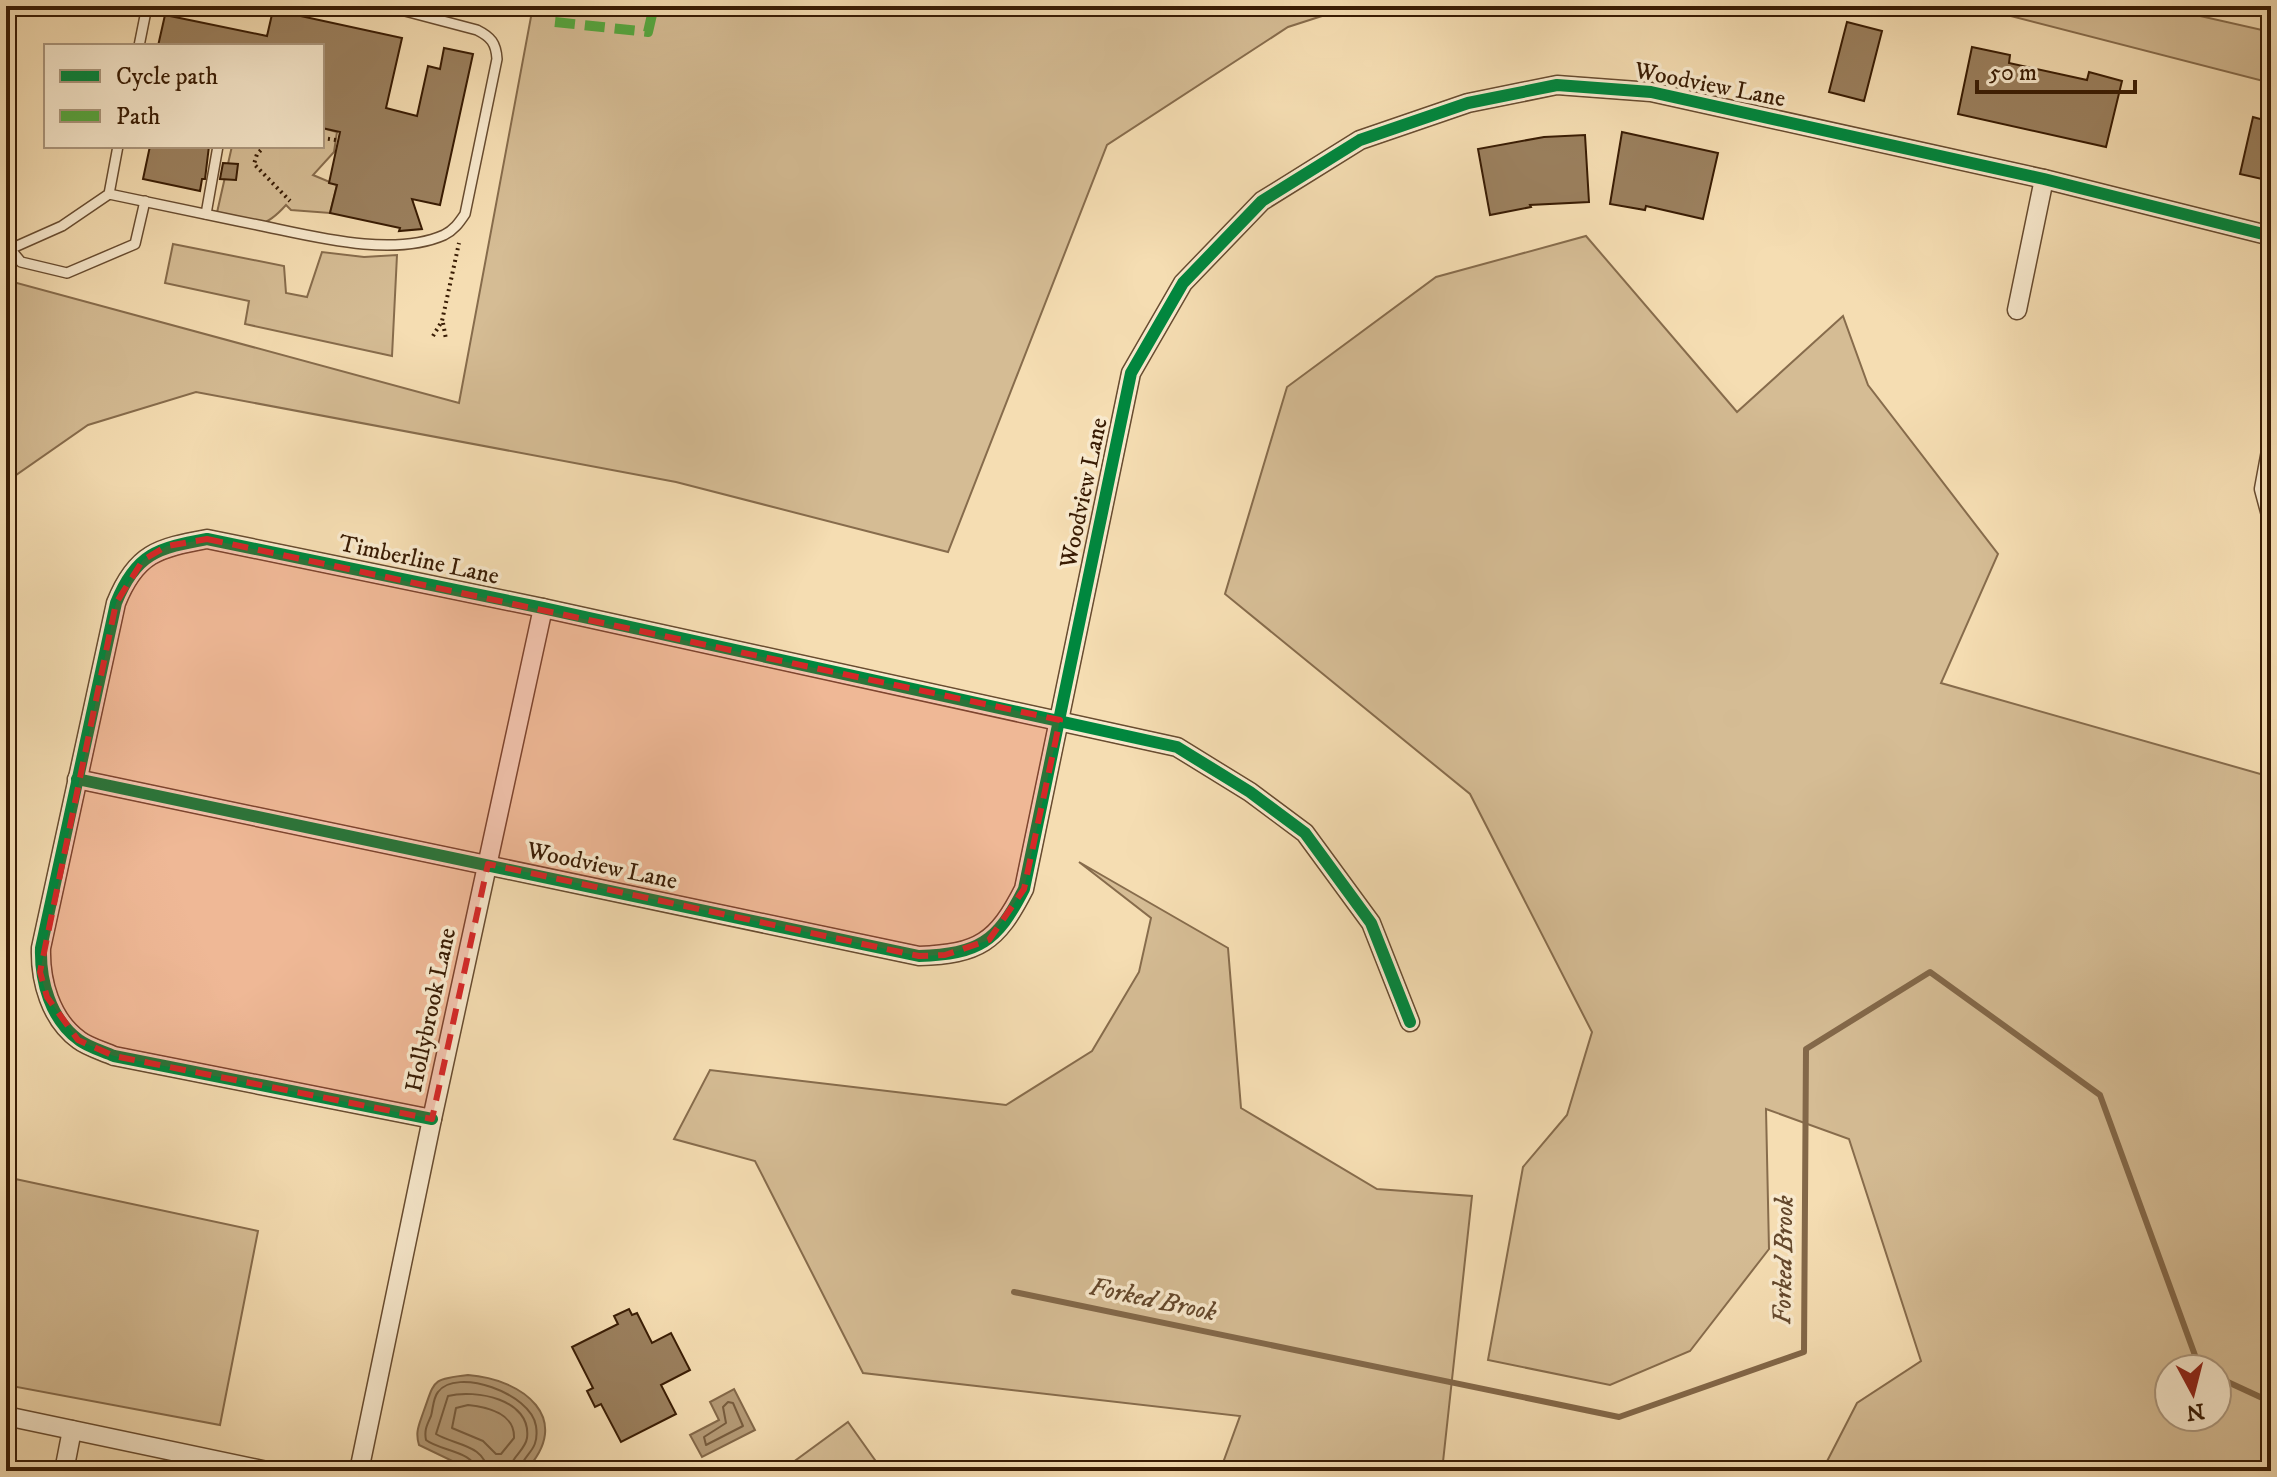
<svg xmlns="http://www.w3.org/2000/svg" width="2277" height="1477" font-family="'IM FELL DW Pica',serif">
<rect width="100%" height="100%" fill="#f5ddb2"/>
<filter id="stains"><feTurbulence type="fractalNoise" baseFrequency=".0025" numOctaves="4"/><feColorMatrix values="0 0 0 0 .2 0 0 0 0 .09 0 0 0 0 .02 0 0 0 .5 -.17"/></filter>
<radialGradient id="worn" r=".72"><stop offset=".6" stop-color="#630" stop-opacity="0"/><stop offset="1" stop-color="#630" stop-opacity=".3"/></radialGradient>
<g fill="#d5bc94" stroke="#876c4c" stroke-width="2" fill-rule="evenodd">
<polygon points="533,6 1353,6 1288,27 1107,145 948,552 676,482 196,392 88,425 6,482 6,280 459,403"/>
<polygon points="1972,6 2156,6 2271,32 2271,83"/>
<path d="M322,128L337,132L334,152L313,175L337,185L330,213L291,210L286,205C259,235 251,224 216,217L232,146H322Z"/>
<path d="M1586,236L1737,412L1843,316L1868,385L1998,554L1941,683L2271,777V1471H1822L1857,1403L1921,1361L1849,1139L1766,1109L1769,1249L1690,1351L1610,1385L1488,1360L1523,1167L1567,1115L1592,1032L1470,794L1225,594L1287,387L1436,277ZM2169,1369H2217V1417H2169Z"/>
<polygon points="173,244 284,266 286,293 307,297 322,252 364,257 397,255 392,356 245,324 249,301 165,283"/>
<polygon points="1079,862 1228,948 1241,1108 1377,1189 1472,1196 1442,1471 1220,1471 1240,1416 863,1373 755,1161 674,1139 710,1070 1006,1105 1092,1051 1139,972 1151,918"/>
<polygon points="6,1177 258,1231 220,1425 6,1385"/>
<polygon points="848,1422 882,1470 881,1471 781,1471"/>
</g>
<g fill="#b59b77" stroke="#836849" stroke-width="2">
<path d="M468,1375C523,1379 575,1419 525,1471H473L419,1445C415,1432 419,1425 423,1413C435,1381 430,1379 468,1375Z"/>
<polygon points="734,1389 755,1430 702,1457 690,1435 719,1420 710,1402"/>
</g>
<g fill="none" stroke-linecap="round" stroke-linejoin="round">
<g stroke="#775c3e" stroke-width="2">
<polygon points="728,1402 733,1403 743,1426 706,1445 704,1437 726,1423 723,1407"/>
<path d="M468,1405C488,1407 515,1414 514,1438L501,1454H496L483,1441L452,1428L456,1408Z"/>
<path d="M477,1471C474,1451 440,1451 426,1440C424,1430 427,1425 431,1416C433,1409 433,1398 438,1392C456,1367 531,1393 536,1426C540,1453 522,1453 520,1471"/>
<path d="M487,1471C486,1445 454,1445 436,1434L448,1396C475,1389 532,1399 527,1438C525,1451 511,1456 510,1471"/>
</g>
<g stroke="#836849" stroke-width="6">
<polyline points="1014,1292 1619,1417 1804,1352 1806,1049 1930,972 2100,1095 2200,1369"/>
<polyline points="2217,1377 2271,1402"/>
</g>
</g>
<g fill="#9b805e" stroke="#391c04" stroke-width="2">
<polygon points="273,10 402,38 386,108 417,116 428,66 440,69 444,48 473,54 440,205 412,199 422,229 399,231 400,228 330,213 337,185 329,183 340,132 322,128 322,46 158,46 165,15 267,36"/>
<polygon points="1847,22 1882,31 1864,101 1829,92"/>
<polygon points="1972,47 2010,55 2009,63 2087,80 2089,72 2122,81 2106,147 1958,114"/>
<polygon points="2253,117 2271,122 2271,181 2240,174"/>
<polygon points="1622,132 1718,153 1703,219 1646,206 1645,210 1610,204"/>
<polygon points="1585,135 1589,202 1530,205 1531,207 1490,215 1478,149 1544,137"/>
<polygon points="150,146 209,146 205,179 202,179 200,191 143,179"/>
<polygon points="223,163 238,164 236,180 220,179"/>
<polygon points="629,1309 632,1315 637,1313 652,1343 671,1333 690,1370 661,1385 676,1414 621,1442 601,1404 595,1407 587,1391 593,1388 572,1347 618,1324 614,1316"/>
</g>
<g fill="none" stroke-linecap="round" stroke-linejoin="round">
<defs>
<g id="lane">
<polyline points="139,46 147,6"/>
<path d="M109,194C158,204 208,215 258,225C312,236 392,258 444,235C454,230 459,223 465,214L497,59C496,43 491,37 477,30L386,6"/>
<polyline points="206,214 218,146"/>
<polyline points="8,250 62,226 109,194 118,146"/>
<polyline points="11,250 21,262 67,273 135,244 145,201"/>
</g>
<g id="street">
<polyline points="2017,310 2044,179"/>
<polyline points="2271,451 2264,489 2271,515"/>
<path d="M77,779L919,956C979,954 997,942 1024,889L1131,373L1183,283L1262,201L1360,140L1468,103L1557,85L1651,92L2044,179L2271,236"/>
<path d="M432,1119L114,1056C103,1051 88,1047 79,1040C50,1019 40,980 41,948L116,603C136,553 158,548 207,539L543,608L1177,747L1250,792L1305,833L1371,923L1410,1022"/>
<polyline points="6,1416 267,1471"/>
<polyline points="64,1471 72,1430"/>
<polyline points="359,1471 432,1119 543,608"/>
</g>
</defs>
<use href="#lane" stroke="#684c30" stroke-width="12"/>
<use href="#street" stroke="#684c30" stroke-width="21"/>
<g stroke="#391c04" stroke-width="4" stroke-dasharray="2 4" stroke-linecap="butt">
<polyline points="322,138 336,140"/>
<polyline points="265,146 257,154 254,164 290,201"/>
<polyline points="443,323 446,339"/>
<polyline points="433,336 442,321 459,243"/>
</g>
<use href="#lane" stroke="#f8e9cd" stroke-width="9"/>
<use href="#street" stroke="#f8e9cd" stroke-width="18"/>
<polyline stroke="#55a940" stroke-width="10" stroke-dasharray="20 10" stroke-linecap="butt" points="555,22 648,32 654,6"/>
<defs>
<g id="cycleway">
<path d="M77,779L919,956C979,954 997,942 1024,889L1131,373L1183,283L1262,201L1360,140L1468,103L1557,85L1651,92L2044,179L2271,236"/>
<path d="M432,1119L114,1056C103,1051 88,1047 79,1040C50,1019 40,980 41,948L116,603C136,553 158,548 207,539L543,608L1177,747L1250,792L1305,833L1371,923L1410,1022"/>
</g>
</defs>
<use href="#cycleway" stroke="#f8e9cd" stroke-width="17"/>
<use href="#cycleway" stroke="#00873e" stroke-width="12"/>
</g>
<path fill="#d62828" fill-opacity="0.2" stroke="#d62828" stroke-width="6" stroke-dasharray="16 10" stroke-linejoin="round" d="M207,539L1060,720L1024,889L989,940L945,955L919,956L488,864L432,1119L114,1056L78,1040L47,997L40,972L116,603L143,560L167,546Z"/>
<g text-anchor="middle" dominant-baseline="central" stroke-width="7" stroke-linejoin="round" paint-order="stroke">
<g font-size="24" fill="#391c04" stroke="#f8e9cd">
<text transform="translate(1710 85) rotate(11)">Woodview Lane</text>
<text transform="translate(1084 493) rotate(-78)">Woodview Lane</text>
<text transform="translate(419 560) rotate(12)">Timberline Lane</text>
<text transform="translate(602 866) rotate(12)">Woodview Lane</text>
<text transform="translate(431 1010) rotate(-78)">Hollybrook Lane</text>
</g>
<g font-size="26" font-style="italic" fill="#64482c" stroke="#f8e9cd">
<text transform="translate(1784 1260) rotate(-89)">Forked Brook</text>
<text transform="translate(1153 1300) rotate(12)">Forked Brook</text>
</g>
</g>
<rect width="2277" height="1477" fill="none" stroke="#f5ddb2" stroke-width="32"/>
<rect x="8" y="8" width="2261" height="1461" fill="none" stroke="#391c04" stroke-width="4"/>
<rect x="16" y="16" width="2245" height="1445" fill="none" stroke="#391c04" stroke-width="2"/>
<rect x="44" y="44" width="280" height="104" fill="#f8e9cd" stroke="#ac977d" stroke-width="2"/>
<rect x="60" y="70" width="40" height="12" fill="#00873e" stroke="#ac977d" stroke-width="2"/>
<text x="116" y="84" font-size="24" fill="#391c04">Cycle path</text>
<rect x="60" y="110" width="40" height="12" fill="#55a940" stroke="#ac977d" stroke-width="2"/>
<text x="116" y="124" font-size="24" fill="#391c04">Path</text>
<g transform="translate(2193 1393) rotate(173)"><circle r="38" fill="#f8e9cd" stroke="#ac977d" stroke-width="2"/>
<path d="M0-6L14 30L0 20L-14 30Z" fill="#8f2418"/>
<text y="-12" font-size="22" font-weight="bold" text-anchor="middle" fill="#391c04">N</text>
</g>
<path d="M1977 80v12h158v-12" fill="none" stroke="#391c04" stroke-width="4"/>
<text x="1989" y="80" font-size="24" fill="#391c04" stroke="#f8e9cd" stroke-width="6" paint-order="stroke">50 m</text>
<rect width="100%" height="100%" filter="url(#stains)"/>
<rect width="100%" height="100%" fill="url(#worn)"/>
</svg>
